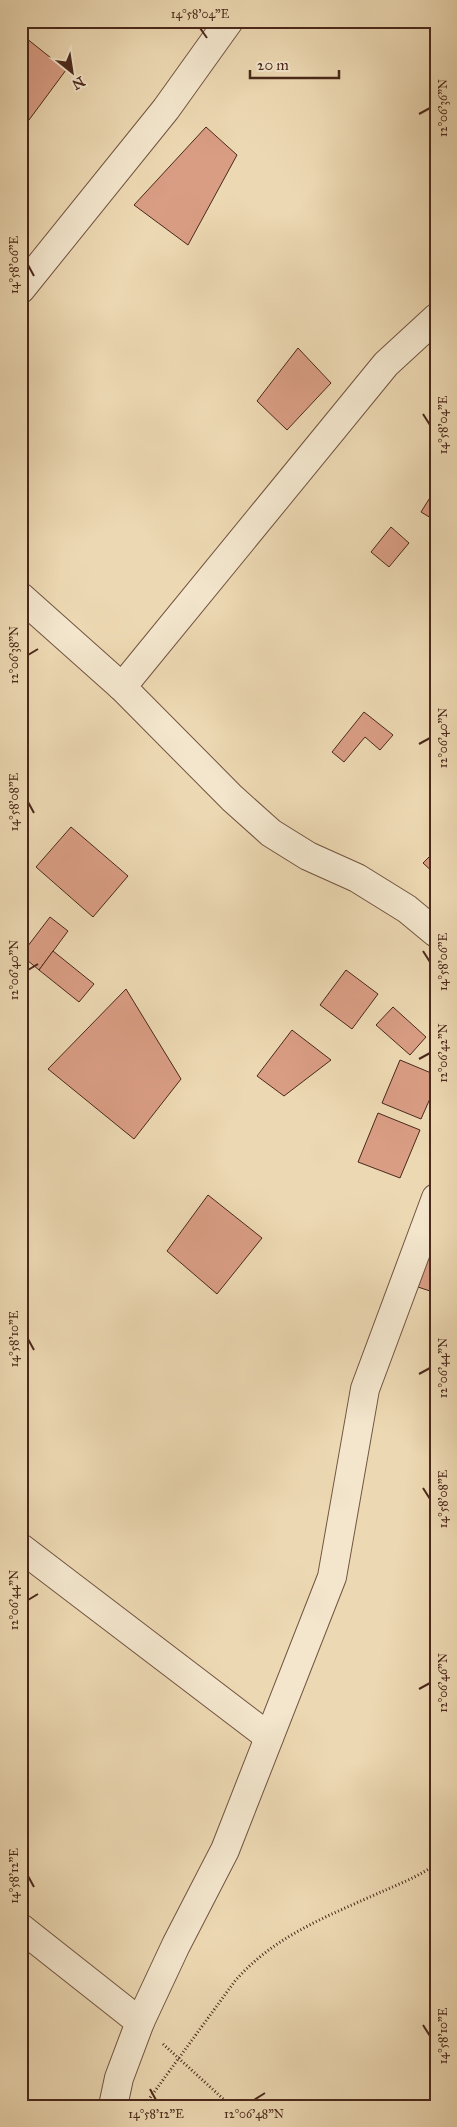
<svg xmlns="http://www.w3.org/2000/svg" width="457" height="2127" font-family="'IM FELL Great Primer',serif">
<rect width="100%" height="100%" fill="#ecd8b2"/>
<filter id="stains"><feTurbulence type="fractalNoise" baseFrequency=".004" numOctaves="4"/><feColorMatrix values="0 0 0 0 .2 0 0 0 0 .09 0 0 0 0 .02 0 0 0 .5 -.17"/></filter>
<radialGradient id="worn" r=".72"><stop offset=".6" stop-color="#630" stop-opacity="0"/><stop offset="1" stop-color="#630" stop-opacity=".3"/></radialGradient>
<g fill="#d99d84" stroke="#4a281a">
<polygon points="21,34 66,70 26,124 21,120"/>
<polygon points="206,127 237,155 188,245 134,205"/>
<polygon points="298,348 331,383 287,430 257,401"/>
<polygon points="436,488 436,521 421,512"/>
<polygon points="391,527 409,543 389,567 371,552"/>
<polygon points="364,712 393,735 380,750 365,737 344,762 332,752"/>
<polygon points="71,827 128,876 93,917 36,867"/>
<polygon points="436,850 436,875 423,863"/>
<polygon points="50,917 68,931 39,970 21,955"/>
<polygon points="53,951 94,984 79,1002 39,970"/>
<polygon points="346,970 378,994 352,1029 320,1005"/>
<polygon points="126,989 181,1079 134,1139 48,1069"/>
<polygon points="393,1007 426,1037 410,1055 376,1025"/>
<polygon points="292,1030 331,1060 284,1096 257,1076"/>
<polygon points="400,1060 436,1075 436,1085 421,1119 382,1103"/>
<polygon points="378,1113 420,1130 400,1178 358,1162"/>
<polygon points="208,1195 262,1238 217,1294 167,1251"/>
<polygon points="433,1245 436,1246 436,1293 418,1287"/>
</g>
<g fill="none" stroke-linecap="round" stroke-linejoin="round">
<defs>
<g id="minor">
<polyline points="21,289 166,109 229,21"/>
<polyline points="21,597 122,687 232,798 271,833 308,856 357,878 407,909 436,933"/>
<polyline points="122,687 386,364 436,318"/>
<polyline points="21,1548 269,1737"/>
<polyline points="21,1928 140,2022"/>
<polyline points="113,2106 119,2078 140,2022 176,1945 225,1850 332,1577 365,1389 436,1198"/>
</g>
</defs>
<use href="#minor" stroke="#725440" stroke-width="30"/>
<g stroke="#4a281a" stroke-width="3" stroke-dasharray="1 2.5" stroke-linecap="butt">
<polyline points="163,2044 231,2106"/>
<path d="M144,2106L235,1981C274,1936 328,1916 381,1892C399,1884 420,1876 436,1864"/>
</g>
<use href="#minor" stroke="#f3e6cd" stroke-width="28"/>
</g>
<path fill="none" stroke="#4a281a" stroke-width="2" d="M200,28L207,38M419,114L430,108M28,265L34,276M423,414L430,425M28,655L38,649M419,744L430,738M28,802L34,813M423,951L430,962M28,970L38,964M419,1059L430,1053M28,1339L34,1350M419,1374L430,1368M423,1488L430,1499M28,1600L38,1594M419,1689L430,1683M28,1876L34,1887M423,2025L430,2036M150,2089L156,2100M254,2100L265,2093"/>
<rect width="457" height="2127" fill="none" stroke="#ecd8b2" stroke-width="55"/>
<g transform="translate(72 72) rotate(150)" stroke="#f3e6cd" stroke-width="4" paint-order="stroke">
<path d="M0-4L9 19L0 12L-9 19Z" fill="#4a281a"/>
<text y="-8" font-size="14" font-weight="bold" text-anchor="middle" fill="#4a281a">N</text>
</g>
<path d="M250 70v8h89v-8" fill="none" stroke="#4a281a" stroke-width="2.5"/>
<text x="257" y="70" font-size="15" fill="#4a281a" stroke="#f3e6cd" stroke-width="4" paint-order="stroke">20 m</text>
<rect x="28" y="28" width="402" height="2072" fill="none" stroke="#4a281a" stroke-width="2"/>
<g font-size="12" text-anchor="middle" fill="#4a281a">
<text x="200" y="18">14°58'04"E</text>
<text transform="translate(443 108) rotate(-90)" y="4">12°06'36"N</text>
<text transform="translate(14 265) rotate(-90)" y="4">14°58'06"E</text>
<text transform="translate(443 425) rotate(-90)" y="4">14°58'04"E</text>
<text transform="translate(14 655) rotate(-90)" y="4">12°06'38"N</text>
<text transform="translate(443 738) rotate(-90)" y="4">12°06'40"N</text>
<text transform="translate(14 802) rotate(-90)" y="4">14°58'08"E</text>
<text transform="translate(443 962) rotate(-90)" y="4">14°58'06"E</text>
<text transform="translate(14 970) rotate(-90)" y="4">12°06'40"N</text>
<text transform="translate(443 1053) rotate(-90)" y="4">12°06'42"N</text>
<text transform="translate(14 1339) rotate(-90)" y="4">14°58'10"E</text>
<text transform="translate(443 1368) rotate(-90)" y="4">12°06'44"N</text>
<text transform="translate(443 1499) rotate(-90)" y="4">14°58'08"E</text>
<text transform="translate(14 1600) rotate(-90)" y="4">12°06'44"N</text>
<text transform="translate(443 1683) rotate(-90)" y="4">12°06'46"N</text>
<text transform="translate(14 1876) rotate(-90)" y="4">14°58'12"E</text>
<text transform="translate(443 2036) rotate(-90)" y="4">14°58'10"E</text>
<text x="156" y="2118">14°58'12"E</text>
<text x="254" y="2118">12°06'48"N</text>
</g>
<rect width="100%" height="100%" filter="url(#stains)"/>
<rect width="100%" height="100%" fill="url(#worn)"/>
</svg>
